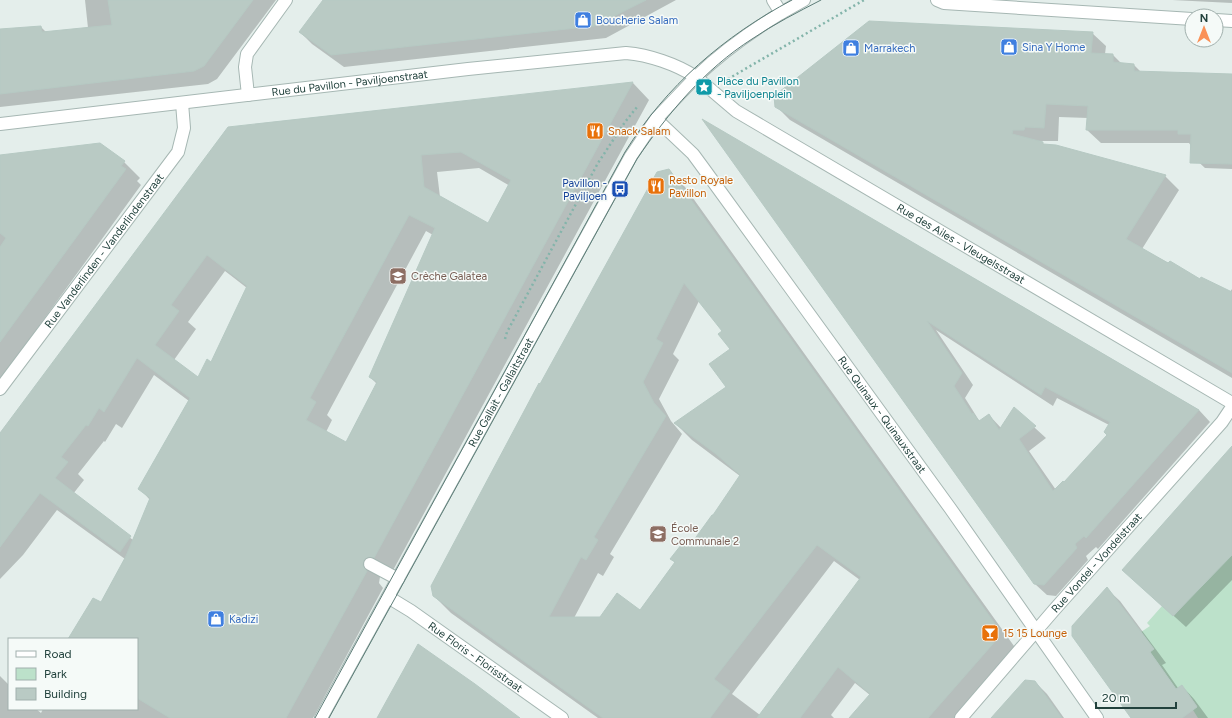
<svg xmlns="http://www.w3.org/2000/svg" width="1232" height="718" font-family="Figtree,sans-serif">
<rect width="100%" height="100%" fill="#e4eeeb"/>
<polygon fill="#bce1ca" points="1232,543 1232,718 1198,718 1193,710 1197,706 1182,685 1176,689 1150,652 1153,649 1141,632 1150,626 1147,623 1162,606 1174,616 1188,600"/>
<g fill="#0003" fill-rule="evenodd">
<polygon points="85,0 133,0 103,44 88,28"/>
<polygon points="150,0 276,0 217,79 208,84 0,107 0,37 41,27 46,32 107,55"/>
<polygon points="324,0 676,0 606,38 344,67 312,44 300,32"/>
<polygon points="1172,0 1232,0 1232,3"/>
<polygon points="1092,33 1106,46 1105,54 1113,55 1122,64 1134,65 1141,72 1232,75 1232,169 1205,168 1191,155 1191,146 1189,143 1101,143 1087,130 1088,118 1059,117 1058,141 1038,141 1046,146 1165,176 1179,190 1142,249 1201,280 1230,292 1232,289 1232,378 790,120 776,106"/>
<path d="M633,83L649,100L391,574L387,573L380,577L379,583L383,588L313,718H0V676L9,685V709H36L41,713L43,709H137V639H68L101,603L125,559L57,510L23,555L0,579V435L229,128ZM479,168L510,186L488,224L440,197L437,172ZM426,231L433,235L370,377L377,384L346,443L326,432L332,420L327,415ZM225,271L247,288L212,364L199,379L174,360L196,329L188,322ZM154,375L189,401L140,489L150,500L133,540L73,494L84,480L78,474L104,441L105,442L116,424L122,428Z"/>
<path d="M706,122L1199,410L1210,422L1098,549L1096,547L1086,556L1088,560L1056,596L1047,595L1035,584ZM936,330L1053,406L1057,398L1109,425L1108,435L1064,483L1056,490L1029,451L1046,438L1014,409L1002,429L989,415L980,422L965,398L973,385Z"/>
<polygon points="0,155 124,162 140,178 137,181 141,185 0,380"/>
<path d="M668,170L685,187L1014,646V655L958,718H850L870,695L855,683L831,715L834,718H598L451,613L434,596L541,385ZM699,301L724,332L731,349L727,387L676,424L692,440L740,476L713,517L691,546L672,559L675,563L640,611L600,618H574L598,573L603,576L614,557L610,554L682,434L671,421L659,399L679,360L673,354ZM834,561L860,580L760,715L732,694Z"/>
<polygon points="1232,447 1232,580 1186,627 1123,570"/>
<polygon points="1107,589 1120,601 1166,663 1162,665 1178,688 1182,686 1194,699 1208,718 1132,718"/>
<polygon points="1035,682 1047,694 1064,718 992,718"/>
</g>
<g fill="#b9cac4" stroke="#b6c9c3" fill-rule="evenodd">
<polygon points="108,0 253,0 204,66 194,71 0,94 0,29 41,26 42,32 112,25"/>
<polygon points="323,0 646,0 594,26 331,55 299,32"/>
<polygon points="869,21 1093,32 1091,53 1113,54 1113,62 1134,64 1134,71 1232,74 1232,164 1190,163 1191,134 1178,134 1178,130 1086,130 1088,106 1046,104 1044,128 1025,127 1024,130 1013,130 1012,134 1043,142 1043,144 1056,145 1166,175 1126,239 1168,263 1170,261 1200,279 1201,277 1232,292 1232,373 775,107 774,96"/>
<path d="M633,82L374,558L369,557L364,560L363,565L367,571L286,718H170L137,698V639H68L93,598L101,602L126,556L150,498L138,489L190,398L137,358L104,412L99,408L88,426L86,425L61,457L68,462L55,478L131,536L120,552L40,493L0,547V433L228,127ZM461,152L511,180L488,223L424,187L421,155ZM409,215L435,228L369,377L377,382L346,442L306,420L316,402L310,398ZM207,255L247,286L211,362L207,359L198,377L155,345L179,311L171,305Z"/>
<path d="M702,119L1199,410L1086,538L1084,536L1075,544L1077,548L1044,585L1034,584ZM927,321L1041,395L1045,387L1110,422L1104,432L1107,435L1064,482L1063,481L1053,491L1019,439L1036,426L1014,407L999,430L989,414L979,421L973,413L972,414L954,386L962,373Z"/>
<polygon points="100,143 125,161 121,166 126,169 0,342 0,247 6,238 0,233 0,155"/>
<path d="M669,169L998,628V638L928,718H849L870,694L838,667L800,718H757L861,577L817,545L714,679L730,691L710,718H603L433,596L431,586L539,383L540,384L657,172ZM684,283L722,331L718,334L730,349L709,364L726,387L674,423L716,454L740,475L713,515H712L691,544L685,540L670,559L675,562L640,610L617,593L600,617H549L581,557L586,560L598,540L594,537L666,416L654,403L643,382L663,343L656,339Z"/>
<polygon points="1232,446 1232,555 1173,616 1122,570"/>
<polygon points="1107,587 1154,649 1150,652 1176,689 1182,685 1197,707 1182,718 1131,718 1072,636 1072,626"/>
<polygon points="418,644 475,684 520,718 377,718"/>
<polygon points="1025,680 1035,681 1062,718 991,718"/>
</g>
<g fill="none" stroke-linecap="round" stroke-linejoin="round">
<defs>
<polyline id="service" points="370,564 398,579"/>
<g id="minor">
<polyline points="937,0 944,3 1192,19"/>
<polyline points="781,13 804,0"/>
<polyline points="1216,20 1232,21"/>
<polyline points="248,95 245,67 247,54 286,0"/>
<path id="s1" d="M656,119L693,154L704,169L950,508L1097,718"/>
<path id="s2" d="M0,389L178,152L184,128L182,103"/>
<path id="s3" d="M388,597L411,611L562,718"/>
<path id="s4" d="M321,718L631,156L656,119L696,77L736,111L1232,403"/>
<path id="s5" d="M961,718L1054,610L1222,422L1232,407"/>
</g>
<g id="tertiary">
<path id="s6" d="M0,124L468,69L626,53C649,55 676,64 696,77C722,52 750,32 781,13L773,0"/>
</g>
</defs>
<use href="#service" stroke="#a6b7b3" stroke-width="14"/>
<use href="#minor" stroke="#a6b7b3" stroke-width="14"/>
<use href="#tertiary" stroke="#a6b7b3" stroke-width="14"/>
<g stroke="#83b4aa" stroke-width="2.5" stroke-dasharray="2 3" stroke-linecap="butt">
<polyline points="728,79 864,0"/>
<polyline points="505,339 507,332 598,163 625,122 637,107"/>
</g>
<use href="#service" stroke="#fff" stroke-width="12"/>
<use href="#minor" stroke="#fff" stroke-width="12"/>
<use href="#tertiary" stroke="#fff" stroke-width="12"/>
<g stroke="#5d7d78" stroke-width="1">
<path d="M315,718L625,152C666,86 724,36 792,0"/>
<path d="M329,718L637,159C668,113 705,69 752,39C774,24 798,12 821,0"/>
</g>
</g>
<defs>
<symbol id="shop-square" viewBox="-11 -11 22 22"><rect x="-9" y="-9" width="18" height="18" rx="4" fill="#3f7fe0" stroke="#f5faf8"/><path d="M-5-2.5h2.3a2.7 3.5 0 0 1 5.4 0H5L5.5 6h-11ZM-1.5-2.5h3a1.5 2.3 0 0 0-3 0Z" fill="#fff"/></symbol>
<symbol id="sight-square" viewBox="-11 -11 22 22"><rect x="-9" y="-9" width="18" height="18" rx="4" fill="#0f9aa8" stroke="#f5faf8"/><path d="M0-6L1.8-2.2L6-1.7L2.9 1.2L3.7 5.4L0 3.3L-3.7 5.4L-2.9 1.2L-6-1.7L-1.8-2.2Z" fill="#fff"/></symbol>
<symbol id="restaurant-square" viewBox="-11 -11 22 22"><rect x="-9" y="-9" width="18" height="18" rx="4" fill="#e8710a" stroke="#f5faf8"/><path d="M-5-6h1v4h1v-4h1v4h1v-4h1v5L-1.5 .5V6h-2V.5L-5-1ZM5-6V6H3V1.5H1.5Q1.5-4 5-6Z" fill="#fff"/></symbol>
<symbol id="bus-square" viewBox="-11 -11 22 22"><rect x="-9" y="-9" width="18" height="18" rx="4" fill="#1a4fb4" stroke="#f5faf8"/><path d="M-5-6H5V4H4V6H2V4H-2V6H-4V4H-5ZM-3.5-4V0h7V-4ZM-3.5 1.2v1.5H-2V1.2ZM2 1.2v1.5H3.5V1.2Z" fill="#fff"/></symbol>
<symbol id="school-square" viewBox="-11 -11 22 22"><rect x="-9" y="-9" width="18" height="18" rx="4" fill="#8d6e63" stroke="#f5faf8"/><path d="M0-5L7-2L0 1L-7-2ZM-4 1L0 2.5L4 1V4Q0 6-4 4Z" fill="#fff"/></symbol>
<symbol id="bar-square" viewBox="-11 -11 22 22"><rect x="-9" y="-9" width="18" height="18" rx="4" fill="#e8710a" stroke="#f5faf8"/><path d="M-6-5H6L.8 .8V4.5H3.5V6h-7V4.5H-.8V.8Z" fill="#fff"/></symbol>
</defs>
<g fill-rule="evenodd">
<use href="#shop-square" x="573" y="10" width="20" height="20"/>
<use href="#shop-square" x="999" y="37" width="20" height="20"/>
<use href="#shop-square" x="841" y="38" width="20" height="20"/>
<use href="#sight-square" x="694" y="77" width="20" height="20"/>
<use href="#restaurant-square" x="585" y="121" width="20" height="20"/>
<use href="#restaurant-square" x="646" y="176" width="20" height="20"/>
<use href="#bus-square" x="610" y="179" width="20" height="20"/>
<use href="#school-square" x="388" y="266" width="20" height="20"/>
<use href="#school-square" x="648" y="524" width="20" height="20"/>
<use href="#shop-square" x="206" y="609" width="20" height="20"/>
<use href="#bar-square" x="980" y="623" width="20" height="20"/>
</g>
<g text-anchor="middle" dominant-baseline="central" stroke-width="3" stroke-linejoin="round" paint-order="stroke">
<g font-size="11" fill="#366cbe" stroke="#f5faf8" text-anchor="start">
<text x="596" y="20">Boucherie Salam</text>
<text x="1022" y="47">Sina Y Home</text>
<text x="864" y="48">Marrakech</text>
<text x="229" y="619">Kadizi</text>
</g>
<g font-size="11" fill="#0d838f" stroke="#f5faf8" text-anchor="start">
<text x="717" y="81">Place du Pavillon<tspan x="717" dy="13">- Paviljoenplein</tspan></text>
</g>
<g font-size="11" fill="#22423d" stroke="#f5faf8">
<text stroke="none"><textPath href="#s6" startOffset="352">Rue du Pavillon - Paviljoenstraat</textPath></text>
<text stroke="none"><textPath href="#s4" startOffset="1058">Rue des Ailes - Vleugelsstraat</textPath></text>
<text stroke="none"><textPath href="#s2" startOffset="173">Rue Vanderlinden - Vanderlindenstraat</textPath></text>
<text stroke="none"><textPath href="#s4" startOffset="372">Rue Gallait - Gallaitstraat</textPath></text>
<text stroke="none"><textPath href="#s1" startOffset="373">Rue Quinaux - Quinauxstraat</textPath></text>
<text stroke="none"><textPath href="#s5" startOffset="206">Rue Vondel - Vondelstraat</textPath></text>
<text stroke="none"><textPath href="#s3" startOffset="106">Rue Floris - Florisstraat</textPath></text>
</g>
<g font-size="11" fill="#c56008" stroke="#f5faf8" text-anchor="start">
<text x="608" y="131">Snack Salam</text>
<text x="669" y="180">Resto Royale<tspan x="669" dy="13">Pavillon</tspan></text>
<text x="1003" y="633">15 15 Lounge</text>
</g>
<g font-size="11" fill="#164399" stroke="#f5faf8" text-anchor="end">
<text x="607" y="183">Pavillon -<tspan x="607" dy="13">Paviljoen</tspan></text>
</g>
<g font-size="11" fill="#785e54" stroke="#f5faf8" text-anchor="start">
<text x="411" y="276">Crèche Galatea</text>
<text x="671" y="528">École<tspan x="671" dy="13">Communale 2</tspan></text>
</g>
</g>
<rect x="8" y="638" width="130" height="72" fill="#f5faf8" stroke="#a1b0ad"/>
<rect x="16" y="651" width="20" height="6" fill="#ffffff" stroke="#a1b0ad"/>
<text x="44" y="658" font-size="12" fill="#22423d">Road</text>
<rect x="16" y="668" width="20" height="12" fill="#bce1ca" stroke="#a1b0ad"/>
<text x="44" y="678" font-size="12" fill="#22423d">Park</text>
<rect x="16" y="688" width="20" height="12" fill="#b9cac4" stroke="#a1b0ad"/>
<text x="44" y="698" font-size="12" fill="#22423d">Building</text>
<g transform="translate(1204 28)"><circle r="19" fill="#f5faf8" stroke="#a1b0ad"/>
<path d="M0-3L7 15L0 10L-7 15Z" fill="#fa9157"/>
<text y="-6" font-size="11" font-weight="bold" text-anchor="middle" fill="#22423d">N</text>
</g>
<path d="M1096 702v6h80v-6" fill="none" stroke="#22423d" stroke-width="2"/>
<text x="1102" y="702" font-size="12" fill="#22423d" stroke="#f5faf8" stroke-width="3" paint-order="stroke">20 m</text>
</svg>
